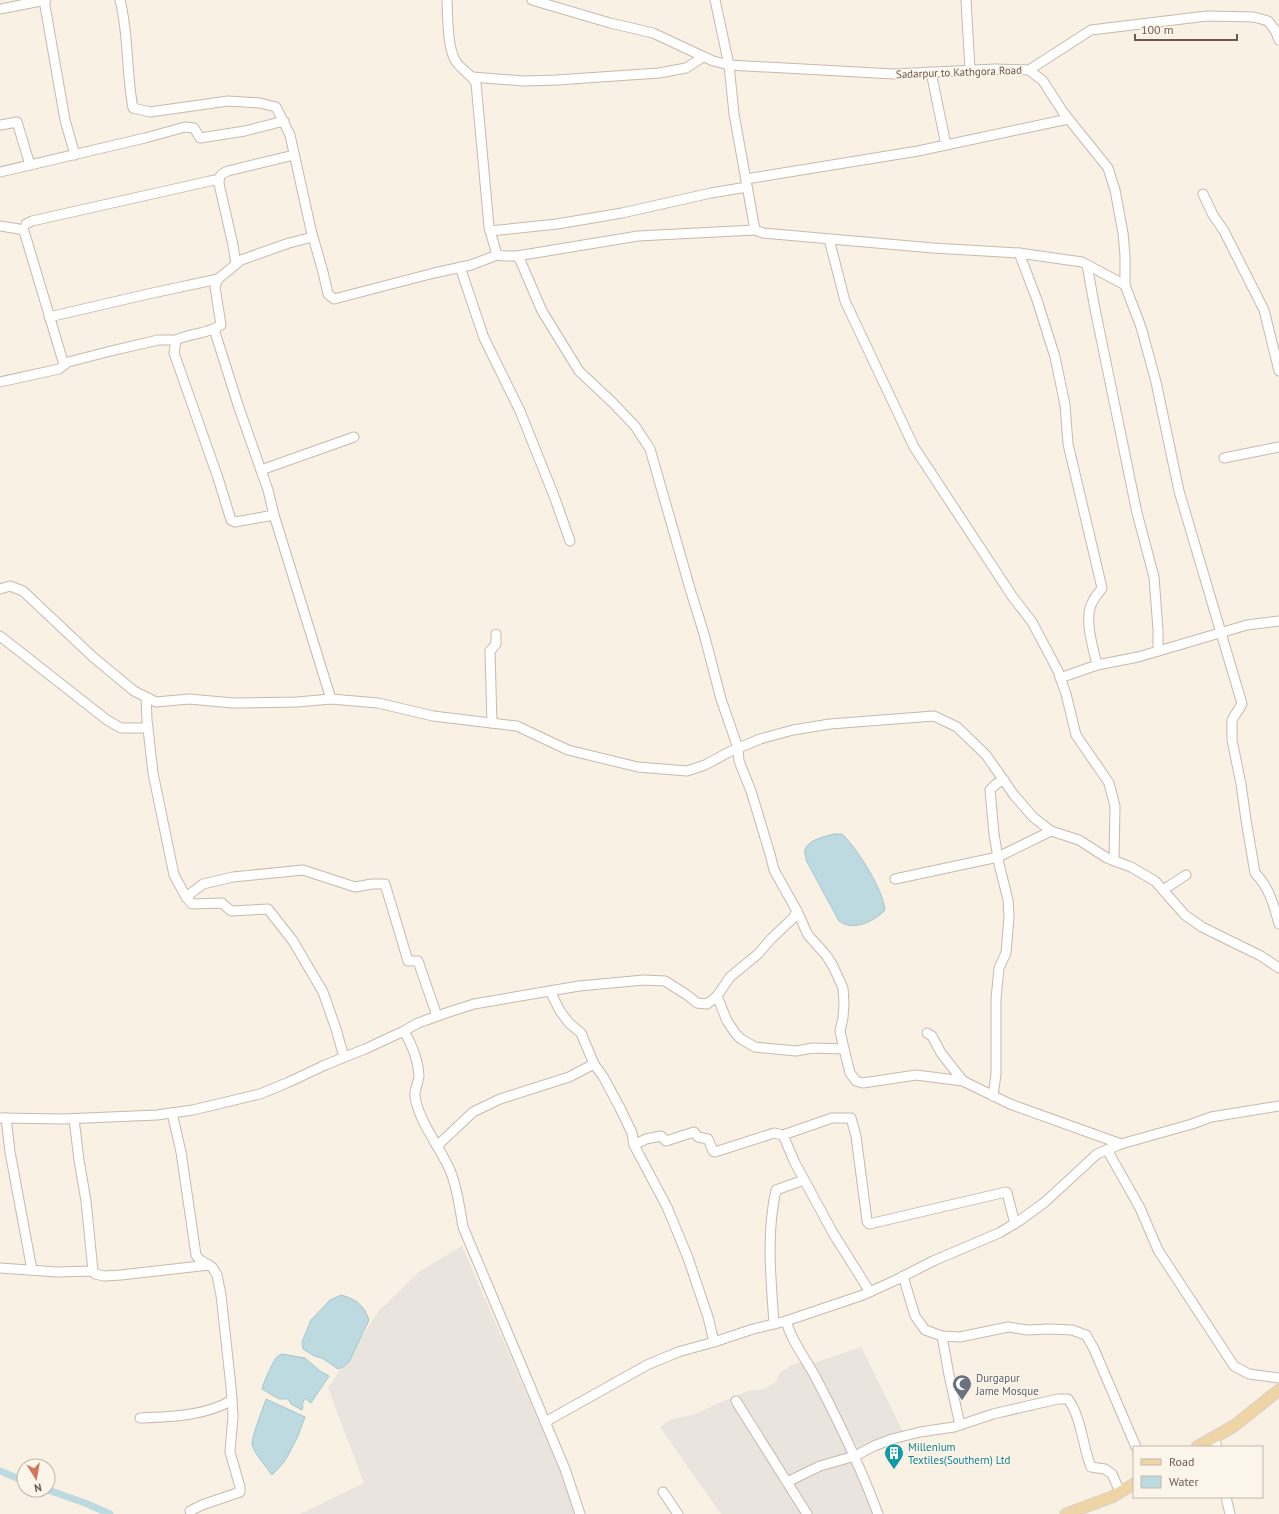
<svg xmlns="http://www.w3.org/2000/svg" width="1279" height="1514" font-family="'PT Sans',sans-serif">
<rect width="100%" height="100%" fill="#f9f1e4"/>
<g fill="#e9e4de">
<polygon points="462,1246 579,1514 300,1514 364,1483 328,1388 379,1311 420,1271"/>
<polygon points="861,1347 904,1434 859,1451 811,1364"/>
<polygon points="803,1362 849,1442 876,1514 721,1514 660,1427 672,1419 692,1415 747,1391 764,1389 776,1382 780,1373 791,1365"/>
</g>
<g fill="#bcdadf" stroke="#a3c8d0">
<path d="M834,834H842C857,848 883,889 885,910C875,921 853,932 839,921L806,860C806,857 804,853 805,850C807,840 826,836 834,834Z"/>
<path d="M341,1295C356,1299 364,1305 369,1320L349,1362L343,1367L338,1369L322,1358L314,1356L303,1349L302,1342L311,1320L330,1300Z"/>
<path d="M282,1354L305,1358L320,1371L329,1376L311,1403L305,1398L302,1405L303,1407L302,1410L291,1404L288,1399H279L262,1389C262,1386 274,1359 277,1357C278,1356 281,1354 282,1354Z"/>
<path d="M266,1399L305,1417L297,1438L285,1461L272,1475C267,1468 253,1452 252,1444C251,1438 264,1406 266,1399Z"/>
</g>
<g fill="none" stroke-linecap="round" stroke-linejoin="round">
<g stroke="#bcdadf" stroke-width="7">
<polyline points="0,1471 24,1481"/>
<polyline points="48,1490 85,1503 110,1514"/>
</g>
<defs>
<g id="minor">
<polyline points="44,0 65,120 75,155"/>
<path d="M120,0C129,35 126,72 133,108L150,112L228,101L260,103L276,107L290,135L311,230L323,272L328,294L334,299L434,273L471,265L497,255"/>
<path d="M447,0C448,17 447,45 455,60C460,69 471,74 476,83L489,227L497,255L504,256H517L520,260L542,311L579,371L612,402L635,426L650,449L691,592L704,634L721,699L738,748L739,761L751,791L770,854L774,870L797,911L808,935L826,955L833,966L843,988L844,1002L843,1018L840,1031L844,1049"/>
<polyline points="532,0 610,23 653,33 713,61 729,65 734,114 755,230"/>
<polyline points="715,0 729,65 894,74 995,69 1029,70 1091,30 1207,16 1254,17 1268,21 1275,30 1279,40"/>
<polyline points="966,0 970,70"/>
<polyline points="0,9 46,0"/>
<path d="M1029,70L1043,81L1063,112L1108,168L1115,190L1123,233L1125,255V285L1141,327L1156,382L1179,491L1240,697L1242,704L1232,720V740L1241,784L1246,820L1255,873C1269,887 1274,905 1279,924"/>
<polyline points="931,72 946,145"/>
<polyline points="472,77 524,81 557,80 659,73 686,68 703,57"/>
<polyline points="0,125 17,122 30,165"/>
<polyline points="0,172 145,138 185,127 194,128 200,138 245,131 284,121"/>
<polyline points="746,179 918,151 1068,119"/>
<polyline points="1203,194 1213,215 1224,231 1264,310 1279,371"/>
<polyline points="26,224 32,221 210,181 216,180 219,184"/>
<polyline points="0,226 19,229 24,231 64,365"/>
<polyline points="490,231 557,224 622,213 711,193 747,187"/>
<path d="M313,237L289,243L241,260L218,279L215,287L221,325C208,334 190,333 176,340L174,353L218,478L231,520L235,522L274,515L331,699"/>
<polyline points="829,239 845,301 914,447 1012,596 1032,622 1058,671 1066,694 1076,735 1109,783 1115,806 1114,861"/>
<path d="M1019,253L1037,300L1055,357L1065,405L1068,444L1102,588C1099,593 1095,596 1093,601C1083,617 1093,647 1097,665"/>
<polyline points="517,256 638,236 755,230 763,233 933,248 1019,253 1082,262 1125,285"/>
<path d="M236,264L233,245L219,184C219,175 221,174 228,171L294,155"/>
<polyline points="1087,265 1095,309 1137,513 1154,577 1158,630 1158,651"/>
<polyline points="460,267 484,338 520,411 554,496 570,541"/>
<polyline points="49,317 148,294 218,279"/>
<polyline points="214,329 239,408 268,490 274,515"/>
<polyline points="0,382 59,369 68,362 111,351 158,340 176,340"/>
<polyline points="1224,458 1279,447"/>
<polyline points="261,470 354,437"/>
<polyline points="0,589 10,586 23,591 93,657 134,691 156,702 189,699 233,703 297,702 331,699 378,703 433,716 517,726 568,750 638,767 687,771 705,765 729,752 760,739 793,730 830,724 934,716 957,727 986,755 1014,795 1033,817 1051,831 1079,840 1107,858 1131,867 1155,881 1185,915 1202,927 1261,956 1279,968"/>
<polyline points="0,636 107,720 121,728 148,728"/>
<polyline points="1060,678 1097,665 1138,657 1247,625 1279,621"/>
<polyline points="146,697 147,720 153,773 174,875 186,897 192,904 222,903 231,911 268,909 293,941 323,992 336,1029 344,1057"/>
<polyline points="492,723 490,651 496,644 496,634"/>
<polyline points="895,879 998,857 1051,831"/>
<polyline points="1163,890 1186,875"/>
<polyline points="186,897 203,884 233,877 303,870 355,887 372,884 385,884 408,961 418,961 437,1016"/>
<polyline points="550,991 560,1011 569,1023 581,1033 594,1064 604,1078 619,1106 632,1133 634,1145 667,1207 688,1258 708,1317 714,1342"/>
<polyline points="717,996 727,1021 736,1034 741,1039 755,1047 796,1051 813,1048 844,1049 850,1073 856,1081 863,1083 916,1075 963,1081 1010,1104 1121,1144"/>
<path d="M404,1031C411,1043 418,1060 419,1075C419,1082 414,1089 415,1096C418,1120 439,1146 449,1168C457,1184 460,1210 463,1227L565,1469L580,1514"/>
<polyline points="927,1033 932,1036 941,1053 963,1081"/>
<polyline points="993,1096 996,1074 996,999 999,968 1006,953 1009,917 1008,900 999,864 994,834 990,790 996,784 1004,780"/>
<polyline points="172,1113 181,1152 196,1255 200,1260 212,1267 217,1275 221,1295 231,1387 233,1416 230,1452 240,1487 240,1492 202,1505 190,1511"/>
<polyline points="0,1118 63,1119 157,1115 193,1110 260,1094 289,1082 325,1065 365,1049 404,1031 418,1023 449,1012 474,1004 579,986 644,980 665,981 687,995 697,1003 707,1004 717,996 730,977 758,954 771,939 793,918 797,911"/>
<polyline points="6,1118 10,1152 32,1270"/>
<polyline points="74,1119 79,1160 86,1201 93,1271"/>
<polyline points="783,1135 832,1118 851,1118 856,1136 867,1221 869,1224 1006,1192 1007,1193 1015,1224"/>
<polyline points="634,1145 646,1139 661,1136 666,1141 694,1132 698,1137 708,1139 713,1151 715,1152 774,1133 783,1135 795,1163 833,1233 870,1292"/>
<polyline points="437,1146 473,1112 500,1099 569,1077 594,1064"/>
<polyline points="1108,1149 1110,1155 1140,1208 1158,1250 1234,1366 1249,1374 1279,1378"/>
<polyline points="0,1268 57,1272 93,1271 95,1274 104,1276 121,1275 209,1265"/>
<polyline points="903,1276 915,1316 925,1330 942,1336 960,1337 1008,1327 1028,1330 1049,1329 1072,1330 1086,1335 1094,1349 1136,1447"/>
<path d="M786,1321C792,1343 807,1360 817,1380C840,1424 861,1468 878,1514"/>
<path d="M774,1324C771,1279 766,1234 776,1190L804,1180"/>
<polyline points="942,1336 949,1375 960,1425"/>
<polyline points="736,1401 807,1514"/>
<path d="M140,1418C170,1417 206,1416 232,1400"/>
<polyline points="545,1422 647,1365 678,1352 714,1342 753,1329 786,1321 863,1295 898,1279 933,1261 999,1233 1019,1221 1045,1202 1097,1154 1121,1144 1192,1124 1211,1117 1279,1106"/>
<polyline points="1214,1437 1217,1447"/>
<path d="M787,1482L820,1466L855,1456L874,1446L892,1439L920,1432L954,1427L993,1414L1058,1399H1068C1082,1419 1082,1444 1091,1467L1105,1469L1112,1474L1120,1492"/>
<polyline points="663,1492 678,1514"/>
<polyline points="1226,1497 1230,1514"/>
</g>
<g id="major">
<polyline points="1197,1447 1234,1426 1279,1390"/>
<polyline points="1066,1514 1112,1497 1134,1484"/>
</g>
</defs>
<use href="#minor" stroke="#c8b9ac" stroke-width="11"/>
<use href="#major" stroke="#d6d1cd" stroke-width="13"/>
<use href="#minor" stroke="#fff" stroke-width="9"/>
<use href="#major" stroke="#efd5a5" stroke-width="11"/>
</g>
<defs>
<symbol id="mosque-pin" viewBox="-11 -11 22 30"><path d="M0 17L-7.5 6A9.5 9.5 0 1 1 7.5 6Z" fill="#6b7280" stroke="#fcf5ea"/><path d="M3.5-4.9A6 6 0 1 0 3.5 4.9A5 5 0 1 1 3.5-4.9Z" fill="#fff"/></symbol>
<symbol id="building-pin" viewBox="-11 -11 22 30"><path d="M0 17L-7.5 6A9.5 9.5 0 1 1 7.5 6Z" fill="#0f9aa8" stroke="#fcf5ea"/><path d="M-4-6H4V6H1V3H-1V6H-4ZM-2.5-4.3h1.7v1.8h-1.7ZM.8-4.3h1.7v1.8H.8ZM-2.5-1h1.7V.8h-1.7ZM.8-1h1.7V.8H.8Z" fill="#fff"/></symbol>
</defs>
<g fill-rule="evenodd">
<use href="#mosque-pin" x="951" y="1373" width="22" height="30"/>
<use href="#building-pin" x="883" y="1442" width="22" height="30"/>
</g>
<g text-anchor="middle" dominant-baseline="central" stroke-width="3" stroke-linejoin="round" paint-order="stroke">
<g font-size="11" fill="#6e594d" stroke="#fcf5ea">
<text transform="translate(959 72) rotate(-2)">Sadarpur to Kathgora Road</text>
</g>
<g font-size="11" fill="#5b616d" stroke="#fcf5ea" text-anchor="start">
<text x="976" y="1378">Durgapur<tspan x="976" dy="13">Jame Mosque</tspan></text>
</g>
<g font-size="11" fill="#0d838f" stroke="#fcf5ea" text-anchor="start">
<text x="908" y="1447">Millenium<tspan x="908" dy="13">Textiles(Southern) Ltd</tspan></text>
</g>
</g>
<rect x="1133" y="1446" width="130" height="52" fill="#fcf5ea" stroke="#c3b7ab"/>
<rect x="1141" y="1459" width="20" height="6" fill="#efd5a5" stroke="#c3b7ab"/>
<text x="1169" y="1466" font-size="12" fill="#6e594d">Road</text>
<rect x="1141" y="1476" width="20" height="12" fill="#bcdadf" stroke="#c3b7ab"/>
<text x="1169" y="1486" font-size="12" fill="#6e594d">Water</text>
<g transform="translate(36 1478) rotate(169)"><circle r="19" fill="#fcf5ea" stroke="#c3b7ab"/>
<path d="M0-3L7 15L0 10L-7 15Z" fill="#d37659"/>
<text y="-6" font-size="11" font-weight="bold" text-anchor="middle" fill="#6e594d">N</text>
</g>
<path d="M1135 34v6h102v-6" fill="none" stroke="#6e594d" stroke-width="2"/>
<text x="1141" y="34" font-size="12" fill="#6e594d" stroke="#fcf5ea" stroke-width="3" paint-order="stroke">100 m</text>
</svg>
